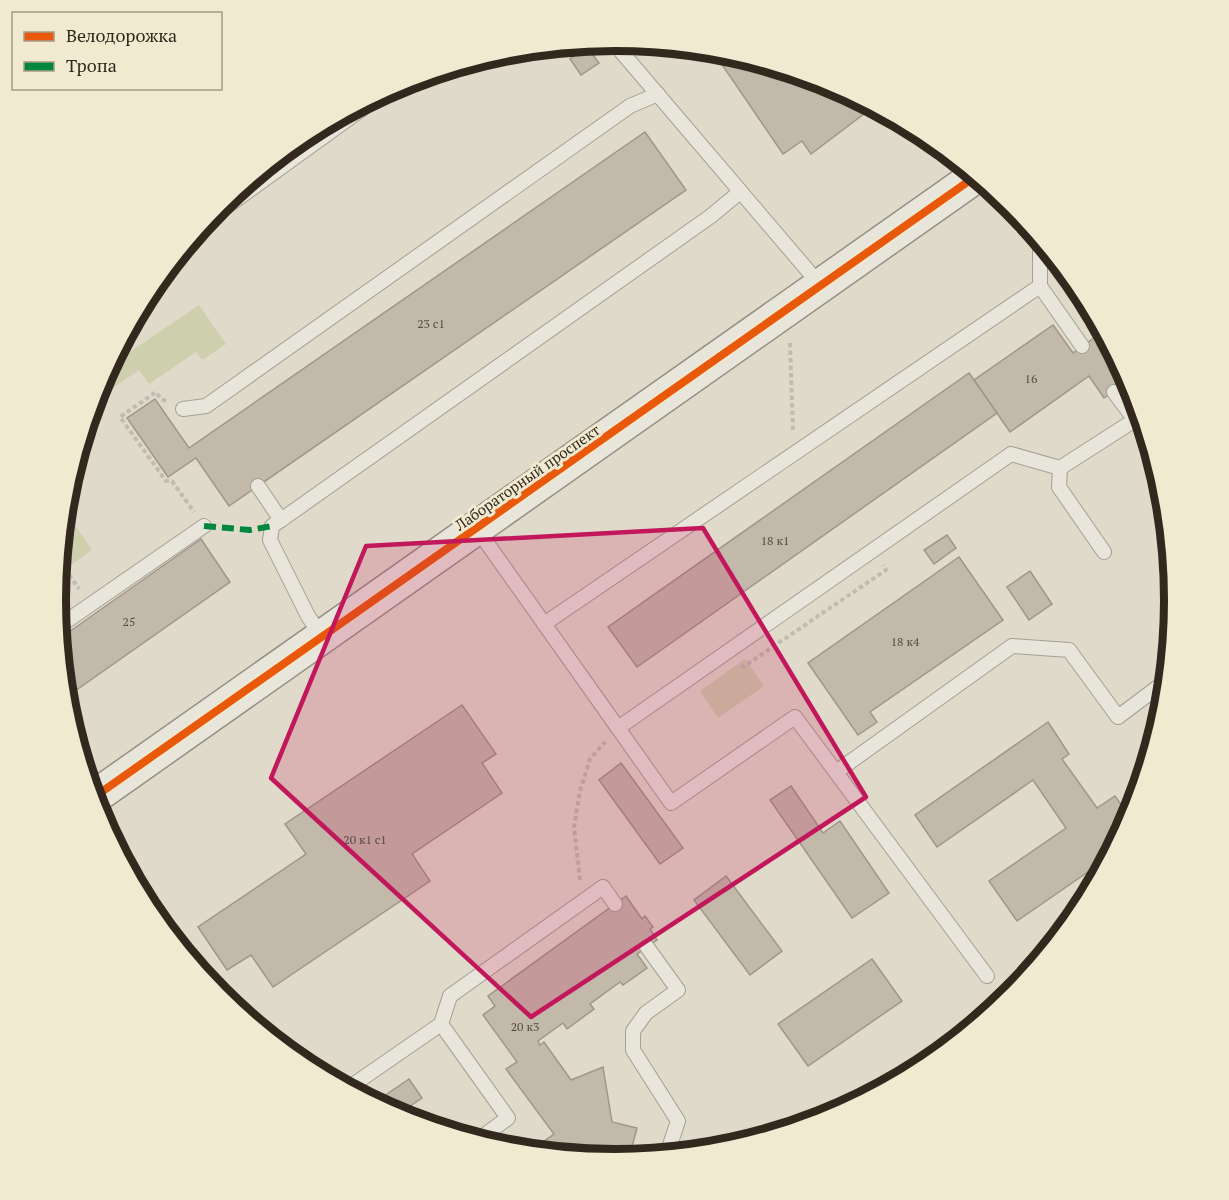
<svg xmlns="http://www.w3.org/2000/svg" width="1229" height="1200" font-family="'PT Serif',serif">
<rect width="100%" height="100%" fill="#e0daca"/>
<g fill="#cecfad">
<polygon points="199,305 226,344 202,360 196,352 149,384 139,370 97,399 95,396 108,367"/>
<polygon points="64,509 92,550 58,574"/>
<polygon points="745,659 764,686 718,718 700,691"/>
</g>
<g fill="#c3b9ab" stroke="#9f968a" stroke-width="1.5">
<polygon points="587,47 599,63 581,75 570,59"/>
<polygon points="712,50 724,51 829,83 873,107 811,154 802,141 783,154"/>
<polygon points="645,132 686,190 229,506 196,458 168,477 127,418 155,399 189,448"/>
<polygon points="1053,325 1073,353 1102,332 1129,381 1104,398 1089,376 1010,432 974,380"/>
<polygon points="969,373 997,413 637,667 608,627"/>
<polygon points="947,535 956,548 934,564 924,550"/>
<polygon points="201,539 230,582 65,698 59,639"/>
<polygon points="959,557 1003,620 870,712 877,722 858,735 808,663"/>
<polygon points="1030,571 1052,604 1029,620 1007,587"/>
<polygon points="462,705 496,754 482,763 502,793 412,854 430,881 273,987 251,955 227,970 198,927 306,854 285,824"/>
<polygon points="1048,722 1069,754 1062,759 1097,808 1115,796 1130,817 1108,858 1017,921 989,881 1066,828 1033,780 937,847 915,815"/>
<polygon points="621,763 683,848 660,864 599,780"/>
<polygon points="791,786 823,833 840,821 889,893 852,918 770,800"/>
<polygon points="726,876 782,951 750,975 694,900"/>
<polygon points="626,896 642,919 645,916 653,927 650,929 657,940 637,954 647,968 623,985 620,982 590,1004 594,1009 567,1029 563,1023 538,1041 540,1045 544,1042 571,1080 603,1067 612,1122 637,1128 629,1158 619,1159 597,1154 592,1157 530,1151 554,1134 506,1069 517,1062 483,1015 495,1006 488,996"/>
<polygon points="872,959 902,1001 808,1066 778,1024"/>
<polygon points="409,1079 422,1098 397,1115 374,1103"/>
</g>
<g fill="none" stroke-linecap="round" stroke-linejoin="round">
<defs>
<g id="lane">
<polyline points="615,41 613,42 821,286"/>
<polyline points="204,223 388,90"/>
<polyline points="1040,241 1040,286 1082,346"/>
<polyline points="1114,392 1135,420"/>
<polyline points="183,409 206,406 630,106 658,94"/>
<polyline points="1060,468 1059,487 1104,552"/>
<polyline points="258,486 281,520 272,526 270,540 308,616 322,637"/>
<polyline points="281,520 711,216 740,192"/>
<polyline points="477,529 618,728 1011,454 1060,468 1141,416"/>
<polyline points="544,624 1040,286"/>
<polyline points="58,627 204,526"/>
<polyline points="618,728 671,803 795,717 987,976"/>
<polyline points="836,772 1012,646 1069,650 1118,717 1166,681"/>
<polyline points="647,947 678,990 646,1013 633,1031 633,1050 678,1121 667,1154"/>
<polyline points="441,1024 508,1118 478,1140"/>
<polyline points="347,1089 441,1024 450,996 603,887 615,904"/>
</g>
<polyline id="secondary" points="93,798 976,176"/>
</defs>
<use href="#lane" stroke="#a59f94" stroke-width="16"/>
<use href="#secondary" stroke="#958f84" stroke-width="36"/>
<g stroke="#c1bcb3" stroke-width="4" stroke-dasharray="4.5 3" stroke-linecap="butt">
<polyline points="1059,278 1067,273"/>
<polyline points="790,343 793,431"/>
<polyline points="166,401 161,399 156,392 120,417 166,481 172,481 194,512"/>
<polyline points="58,565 65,569 79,589"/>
<polyline points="742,665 743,667 886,570 883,565"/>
<polyline points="580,880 574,827 580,791 590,759 605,742"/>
</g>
<use href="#lane" stroke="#e8e5db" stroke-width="14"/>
<use href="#secondary" stroke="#e8e5db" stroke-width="33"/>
<polyline stroke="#00873e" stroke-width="6" stroke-dasharray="12 6" stroke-linecap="butt" points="204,526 250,530 272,526"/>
<defs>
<polyline id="cycleway" points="93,798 976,176"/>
</defs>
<use href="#cycleway" stroke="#f1e9d0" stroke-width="11"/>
<use href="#cycleway" stroke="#e8590c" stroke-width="8"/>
</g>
<path fill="#c2185b" fill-opacity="0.2" stroke="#c2185b" stroke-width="4.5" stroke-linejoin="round" d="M703,528L866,797L531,1017L271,778L366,546Z"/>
<g text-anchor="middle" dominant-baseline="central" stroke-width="6" stroke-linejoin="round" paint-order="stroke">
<g font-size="12" fill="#564c40">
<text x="431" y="323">23 с1</text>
<text x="1031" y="378">16</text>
<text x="775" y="540">18 к1</text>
<text x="129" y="621">25</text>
<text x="905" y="641">18 к4</text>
<text x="365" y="839">20 к1 с1</text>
<text x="525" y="1026">20 к3</text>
</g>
<g font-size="15" fill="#32281d" stroke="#f1e9d0">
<text transform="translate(527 477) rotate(-35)">Лабораторный проспект</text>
</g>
</g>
<path d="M0 0H1229V1200H0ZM66 600a549 549 0 1 1 1098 0a549 549 0 1 1-1098 0Z" fill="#f1e9d0" fill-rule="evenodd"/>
<path fill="none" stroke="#32281d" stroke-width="8" d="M66 600a549 549 0 1 1 1098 0a549 549 0 1 1-1098 0Z"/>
<rect x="12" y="12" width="210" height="78" fill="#f1e9d0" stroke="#a59c88" stroke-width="1.5"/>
<rect x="24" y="32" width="30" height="9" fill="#e8590c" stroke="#a59c88" stroke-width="1.5"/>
<text x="66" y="42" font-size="18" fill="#32281d">Велодорожка</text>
<rect x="24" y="62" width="30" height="9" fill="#00873e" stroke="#a59c88" stroke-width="1.5"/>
<text x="66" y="72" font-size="18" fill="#32281d">Тропа</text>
</svg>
